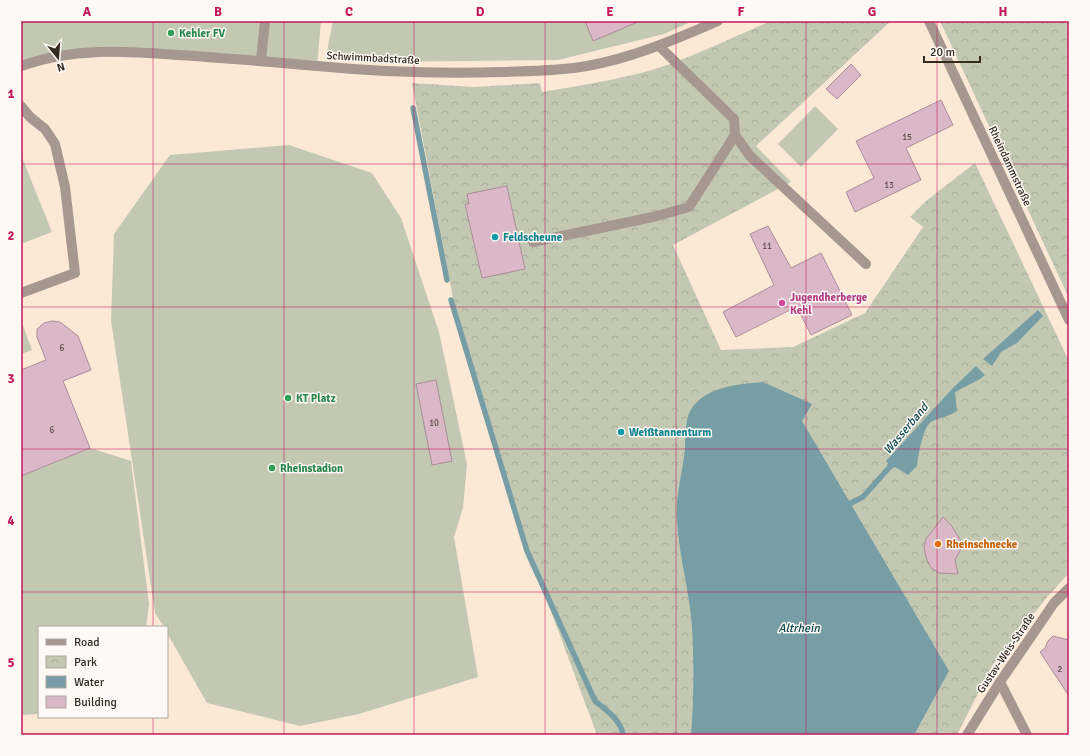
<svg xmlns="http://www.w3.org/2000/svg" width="1090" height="756" font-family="Signika,sans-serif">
<defs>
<pattern id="park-crowns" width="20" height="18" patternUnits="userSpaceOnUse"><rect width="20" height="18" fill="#c3c8b3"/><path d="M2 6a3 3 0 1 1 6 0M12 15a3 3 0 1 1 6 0" fill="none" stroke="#a8ac9a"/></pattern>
</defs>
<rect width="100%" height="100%" fill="#fce9d5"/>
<g fill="#c3c8b3">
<polygon points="21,21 321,21 317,66 125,51 21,66"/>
<polygon points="333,21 693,21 664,34 558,60 376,62 326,56"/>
<polygon points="815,106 838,129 801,167 778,144"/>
<polygon points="289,145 372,173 401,218 439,332 467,464 463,508 454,537 478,677 359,714 300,726 207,703 167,633 167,627 164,627 155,613 111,321 114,234 170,155"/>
<polygon points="21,155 52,232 21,244"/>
<polygon points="21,320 32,350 21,354"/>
<polygon points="90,448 131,461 149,604 146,627 39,627 39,714 21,715 21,476"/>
</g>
<g fill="url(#park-crowns)">
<path d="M771,21H891L756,146L791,182L673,245L721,350L793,347L865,313L923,227L910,217L926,201L975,163L1069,361V573L1048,596L992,666L957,735H597L530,555L454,303L412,83L474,87L540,83L542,92C578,86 616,80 652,70C693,57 731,38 771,21Z"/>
<polygon points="940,21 1069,21 1069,298"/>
</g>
<g fill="#779ea5">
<polygon points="1038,310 1043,316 1017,343 1001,352 992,366 983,359"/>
<path d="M976,366L985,375L980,379L955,392L957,411C949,417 939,417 931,422C923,427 918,456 917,466L908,475L895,467L893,468L887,465L888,463L886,461L952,389Z"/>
<path d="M763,382L812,404L802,421L949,671L914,735H691C694,700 694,661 692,626C689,590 679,555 677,520C675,496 683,472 685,448C686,432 684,414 697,402C713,386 741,384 763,382Z"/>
</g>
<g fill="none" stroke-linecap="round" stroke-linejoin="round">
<g stroke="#779ea5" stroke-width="5.5">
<polyline points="413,108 447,280"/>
<path d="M451,300L527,551L595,701C606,710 621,720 623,735"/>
<polyline points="851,503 863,497 895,461"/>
</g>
</g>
<g fill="#dab8c7" stroke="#ab8c9a">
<polygon points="585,21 640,21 593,41"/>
<polygon points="851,64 861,75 837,99 826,89"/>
<polygon points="941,100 953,125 906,148 921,180 855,212 846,192 874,178 856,141"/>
<polygon points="507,186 525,269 482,278 465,204 469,204 467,194"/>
<polygon points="768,226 791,268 821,253 852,315 811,335 800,313 797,315 794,308 736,337 723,312 774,285 750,234"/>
<polygon points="52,321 60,322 78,336 91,370 63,381 90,448 21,476 21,370 46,360 37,337 37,329 44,323"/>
<polygon points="436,380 452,461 432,465 416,384"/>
<polygon points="943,517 951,525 961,541 961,549 955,560 958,574 939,573 931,568 926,557 924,548 926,539"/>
<polygon points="1053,636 1069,640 1069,696 1040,652 1045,648 1048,641"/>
</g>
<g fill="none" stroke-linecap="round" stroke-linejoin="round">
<g stroke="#a69891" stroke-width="10">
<polyline points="929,21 1069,320"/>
<polyline points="659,46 734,119 735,135 750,156 866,264"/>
<polyline points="261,60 265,21"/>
<path d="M21,66C73,47 125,51 179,55C226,58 271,62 317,66C379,72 440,74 502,72C531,71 559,71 587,66C633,58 676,39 718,21"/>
<polyline points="21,106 30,117 45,129 55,144 65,187 75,273 21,293"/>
<polyline points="533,242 653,217 689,207 735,135"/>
<polyline points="1000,682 1027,735"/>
<polyline points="967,735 1000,682 1054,603 1069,588"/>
</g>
</g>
<path fill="none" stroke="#c2185b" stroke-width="1" stroke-opacity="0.55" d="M153,21V627M284,21V735M414,21V735M545,21V735M676,21V735M806,21V735M937,21V735M21,164H1069M21,307H1069M21,449H1069M21,592H1069M153,717V735"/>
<g fill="#2e9e5b" stroke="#fef9f4" stroke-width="1.5">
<circle cx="171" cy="33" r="4"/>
<circle cx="288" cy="398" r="4"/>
<circle cx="272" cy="468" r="4"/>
</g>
<g fill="#0f9aa8" stroke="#fef9f4" stroke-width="1.5">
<circle cx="495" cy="237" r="4"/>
<circle cx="621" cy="432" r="4"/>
</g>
<circle fill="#d1479c" stroke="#fef9f4" stroke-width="1.5" cx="782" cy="303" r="4"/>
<circle fill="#e8710a" stroke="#fef9f4" stroke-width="1.5" cx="938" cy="544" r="4"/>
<g text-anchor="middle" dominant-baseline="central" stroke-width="3" stroke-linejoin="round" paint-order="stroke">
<g font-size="9" fill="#5d4e4a">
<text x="907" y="137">15</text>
<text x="889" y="185">13</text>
<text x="767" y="246">11</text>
<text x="62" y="348">6</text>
<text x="434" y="423">10</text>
<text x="52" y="430">6</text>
<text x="1060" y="669">2</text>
</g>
<g font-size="11" font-weight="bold" fill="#27864d" stroke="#fef9f4" text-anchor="start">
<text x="179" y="33">Kehler FV</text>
<text x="296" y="398">KT Platz</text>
<text x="280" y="468">Rheinstadion</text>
</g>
<g font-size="11" fill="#332a20" stroke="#fef9f4">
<text transform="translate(373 58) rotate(3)">Schwimmbadstraße</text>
<text transform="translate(1010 166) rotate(65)">Rheindammstraße</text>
<text transform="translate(1006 653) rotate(-56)">Gustav-Weis-Straße</text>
</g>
<g font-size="11" font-weight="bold" fill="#0d838f" stroke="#fef9f4" text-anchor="start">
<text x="503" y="237">Feldscheune</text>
<text x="629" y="432">Weißtannenturm</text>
</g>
<g font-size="11" font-weight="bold" fill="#b23c85" stroke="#fef9f4" text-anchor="start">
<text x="790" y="297">Jugendherberge<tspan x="790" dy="13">Kehl</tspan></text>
</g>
<g font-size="11" font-weight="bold" fill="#c56008" stroke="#fef9f4" text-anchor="start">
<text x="946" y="544">Rheinschnecke</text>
</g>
<g font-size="12" font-style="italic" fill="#09474f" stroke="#fef9f4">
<text transform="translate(906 429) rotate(-50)">Wasserband</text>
<text x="799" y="628">Altrhein</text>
</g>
</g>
<rect width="1090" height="756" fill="none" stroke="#fef9f4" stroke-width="44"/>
<rect x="38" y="626" width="130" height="92" fill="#fef9f4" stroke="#ada69f"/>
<rect x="46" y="639" width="20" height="6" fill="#a69891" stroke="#ada69f"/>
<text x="74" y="646" font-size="12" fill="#332a20">Road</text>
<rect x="46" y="656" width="20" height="12" fill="url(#park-crowns)" stroke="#ada69f"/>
<text x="74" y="666" font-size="12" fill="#332a20">Park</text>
<rect x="46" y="676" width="20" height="12" fill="#779ea5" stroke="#ada69f"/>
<text x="74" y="686" font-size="12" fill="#332a20">Water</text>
<rect x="46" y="696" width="20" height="12" fill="#dab8c7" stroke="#ada69f"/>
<text x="74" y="706" font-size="12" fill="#332a20">Building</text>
<g transform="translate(58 58) rotate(163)" stroke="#fef9f4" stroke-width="3" paint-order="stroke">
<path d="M0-3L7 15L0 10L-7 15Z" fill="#332a20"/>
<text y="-6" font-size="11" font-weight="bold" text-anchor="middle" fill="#332a20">N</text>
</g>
<path d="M924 56v6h56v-6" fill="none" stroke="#332a20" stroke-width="2"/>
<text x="930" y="56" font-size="12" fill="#332a20" stroke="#fef9f4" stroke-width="3" paint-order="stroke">20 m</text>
<rect x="22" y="22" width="1046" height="712" fill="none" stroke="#c2185b" stroke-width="1.5"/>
<g font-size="13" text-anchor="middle" font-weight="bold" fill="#c2185b">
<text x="87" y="16">A</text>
<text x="218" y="16">B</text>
<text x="349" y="16">C</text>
<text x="480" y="16">D</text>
<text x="610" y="16">E</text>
<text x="741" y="16">F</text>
<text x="872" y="16">G</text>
<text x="1003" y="16">H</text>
<text x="11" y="98">1</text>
<text x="11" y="240">2</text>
<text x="11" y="383">3</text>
<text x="11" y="525">4</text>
<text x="11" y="667">5</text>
</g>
</svg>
